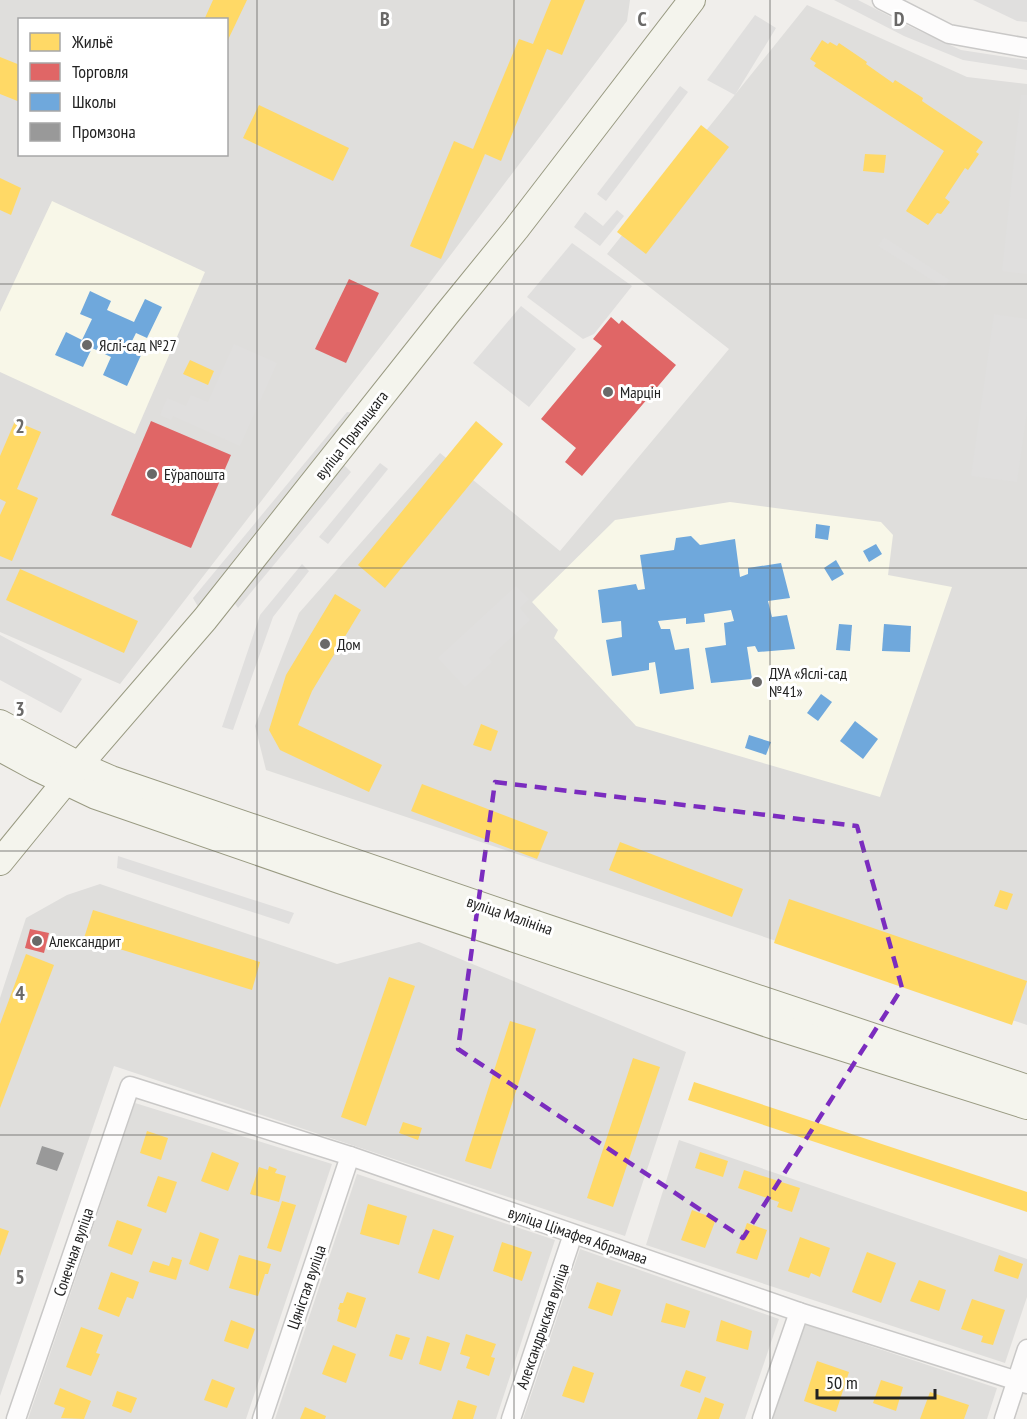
<svg xmlns="http://www.w3.org/2000/svg" width="1027" height="1419" font-family="'PT Sans Narrow',sans-serif">
<rect width="100%" height="100%" fill="#f0eeeb"/>
<g fill="#dfdedc" fill-rule="evenodd">
<path d="M0,0H630L627,21L425,289L120,684L0,632ZM20,20H226V154H20Z"/>
<polygon points="807,5 967,77 1027,84 1027,1025 266,770 255,726 299,613 440,453 560,551 729,349 607,254"/>
<polygon points="100,884 337,964 419,942 686,1052 625,1236 114,1066 0,1396 0,998 26,918 67,895"/>
<polygon points="135,1103 332,1164 246,1419 28,1419"/>
<polygon points="679,1140 1027,1259 1027,1297 1005,1363 646,1245"/>
<polygon points="357,1174 555,1240 496,1419 275,1419"/>
<polygon points="580,1249 779,1319 745,1419 523,1419"/>
<polygon points="804,1324 997,1388 987,1419 772,1419"/>
</g>
<g fill="#f8f7e8">
<polygon points="52,201 205,272 135,434 0,372 0,312"/>
<polygon points="730,502 881,522 893,535 888,575 952,587 880,797 636,726 554,638 558,630 532,602 615,520"/>
</g>
<g fill="#e0dfde">
<polygon points="834,0 858,0 909,26 961,50 1027,60 1027,70 963,60 904,36"/>
<polygon points="973,0 1027,0 1027,22 1017,21"/>
<polygon points="755,15 776,28 735,95 707,80"/>
<polygon points="680,86 688,92 606,201 597,194"/>
<polygon points="1021,95 1027,95 1027,274 1002,271"/>
<polygon points="617,210 624,216 600,246 574,227 585,212 603,226"/>
<polygon points="884,237 950,280 944,288 878,246"/>
<polygon points="572,243 632,286 594,334 583,339 527,297"/>
<polygon points="521,306 576,349 529,407 473,363"/>
<polygon points="994,314 1027,319 1027,412 1017,482 971,476"/>
<polygon points="234,344 277,363 240,446 173,416 171,420 160,415 167,398 186,406 191,395 208,402"/>
<polygon points="347,412 367,415 205,619 193,598"/>
<polygon points="338,459 351,472 238,608 228,594"/>
<polygon points="380,463 388,469 328,544 319,537"/>
<polygon points="302,564 309,571 273,617 233,730 222,727 260,615"/>
<polygon points="516,586 529,599 520,608 530,620 489,658 492,662 465,687 438,658"/>
<polygon points="0,635 82,679 61,713 0,680"/>
<polygon points="118,856 294,913 289,924 117,868"/>
</g>
<g fill="#ffd966">
<polygon points="213,0 247,0 226,44 226,20 204,20"/>
<polygon points="551,0 585,0 562,55 547,49 501,161 485,154 441,259 410,246 454,141 473,149 519,39 533,44"/>
<polygon points="822,40 828,44 830,42 837,46 839,43 867,62 866,64 893,83 895,80 923,98 922,101 983,142 976,152 979,154 968,170 965,168 945,198 950,202 941,214 937,213 928,225 906,211 944,151 814,66 816,63 810,59"/>
<polygon points="0,57 20,65 20,102 0,94"/>
<polygon points="259,105 349,148 333,181 243,138"/>
<polygon points="701,125 729,147 646,254 617,232"/>
<polygon points="865,154 886,155 884,173 863,171"/>
<polygon points="0,178 21,188 11,215 0,210"/>
<polygon points="190,360 214,371 208,385 183,374"/>
<polygon points="15,421 41,432 17,489 38,498 12,561 0,556 0,515 6,502 0,499 0,456"/>
<polygon points="476,421 503,444 385,588 358,565"/>
<polygon points="20,569 138,621 124,653 6,600"/>
<polygon points="335,594 361,610 312,691 298,725 382,765 369,792 280,750 269,730 286,675"/>
<polygon points="481,724 498,731 491,751 473,745"/>
<polygon points="422,784 548,832 537,859 411,811"/>
<polygon points="620,842 743,889 732,917 609,870"/>
<polygon points="1000,890 1013,894 1007,910 994,906"/>
<polygon points="789,899 1027,981 1012,1025 774,943"/>
<polygon points="93,910 260,962 252,990 84,938"/>
<polygon points="26,954 54,965 0,1108 0,1024"/>
<polygon points="389,977 415,986 366,1126 341,1117"/>
<polygon points="510,1021 536,1029 491,1169 465,1161"/>
<polygon points="633,1058 660,1067 613,1207 587,1198"/>
<polygon points="694,1082 1027,1192 1027,1212 688,1100"/>
<polygon points="403,1122 422,1128 418,1140 399,1133"/>
<polygon points="147,1131 168,1138 161,1160 140,1153"/>
<polygon points="212,1152 239,1163 228,1191 201,1181"/>
<polygon points="700,1152 728,1161 723,1177 695,1168"/>
<polygon points="269,1166 277,1169 275,1173 286,1176 279,1202 250,1194 259,1167 268,1170"/>
<polygon points="744,1170 800,1188 792,1212 777,1207 779,1202 738,1188"/>
<polygon points="158,1176 177,1182 166,1213 147,1206"/>
<polygon points="282,1201 296,1205 281,1252 267,1248"/>
<polygon points="368,1204 407,1216 399,1245 360,1234"/>
<polygon points="692,1210 716,1219 705,1248 681,1240"/>
<polygon points="117,1220 142,1229 132,1255 108,1246"/>
<polygon points="747,1223 767,1230 757,1260 736,1253"/>
<polygon points="0,1228 9,1231 0,1256"/>
<polygon points="433,1229 454,1236 439,1280 418,1273"/>
<polygon points="200,1232 219,1239 208,1271 189,1264"/>
<polygon points="800,1237 830,1248 820,1277 811,1273 809,1278 788,1271"/>
<polygon points="502,1242 532,1252 522,1281 493,1271"/>
<polygon points="867,1252 896,1263 881,1303 852,1292"/>
<polygon points="239,1255 271,1264 268,1274 265,1274 258,1296 229,1288"/>
<polygon points="999,1255 1023,1264 1018,1279 994,1271"/>
<polygon points="172,1257 182,1260 176,1280 149,1272 153,1261 169,1266"/>
<polygon points="111,1272 139,1282 133,1299 127,1297 119,1317 98,1309"/>
<polygon points="919,1280 946,1290 939,1311 910,1301"/>
<polygon points="597,1282 621,1290 612,1316 588,1308"/>
<polygon points="347,1292 366,1298 356,1328 337,1321 340,1310 338,1309 340,1303 343,1303"/>
<polygon points="972,1299 1005,1310 993,1345 981,1342 983,1336 961,1329"/>
<polygon points="666,1303 690,1311 685,1328 661,1322"/>
<polygon points="231,1320 255,1329 248,1349 224,1341"/>
<polygon points="721,1320 752,1331 748,1350 716,1341"/>
<polygon points="81,1327 103,1335 96,1353 100,1354 91,1376 66,1367"/>
<polygon points="396,1334 410,1338 402,1360 389,1356"/>
<polygon points="466,1334 496,1344 491,1357 495,1358 489,1376 466,1368 470,1357 460,1354"/>
<polygon points="427,1336 450,1343 441,1371 419,1364"/>
<polygon points="333,1345 356,1354 346,1383 322,1374"/>
<polygon points="817,1361 849,1372 836,1412 804,1401"/>
<polygon points="573,1366 594,1373 584,1403 562,1396"/>
<polygon points="686,1370 706,1377 700,1393 680,1386"/>
<polygon points="212,1379 235,1388 227,1408 204,1400"/>
<polygon points="881,1380 903,1387 896,1411 873,1403"/>
<polygon points="60,1388 91,1401 84,1419 61,1418 65,1408 54,1404"/>
<polygon points="117,1391 137,1398 131,1413 112,1406"/>
<polygon points="930,1392 969,1405 964,1419 920,1419"/>
<polygon points="705,1397 724,1404 719,1419 697,1419"/>
<polygon points="458,1400 477,1406 473,1419 452,1419"/>
<polygon points="305,1407 326,1416 325,1419 300,1419"/>
</g>
<g fill="#e06666">
<polygon points="349,279 379,293 346,363 315,349"/>
<polygon points="611,317 619,324 622,320 676,365 582,476 565,462 576,448 541,419 602,346 593,339"/>
<polygon points="151,421 231,455 191,548 111,515"/>
<polygon points="30,929 49,933 44,953 25,948"/>
</g>
<g fill="#6fa8dc">
<polygon points="90,291 111,301 107,310 134,322 145,299 162,307 147,338 136,333 129,347 142,353 127,386 103,375 111,357 92,348 83,367 55,355 66,332 82,340 92,319 80,314"/>
<polygon points="816,524 830,526 828,540 815,538"/>
<polygon points="691,536 700,545 735,539 740,577 748,574 748,568 781,563 790,598 768,601 772,617 787,615 795,649 758,652 755,646 747,647 752,679 711,683 705,648 726,645 724,623 734,621 731,610 704,614 705,622 686,624 686,618 658,621 661,629 670,629 675,650 689,648 694,689 660,694 655,662 649,663 649,670 612,676 606,640 622,637 621,621 602,623 598,590 636,584 638,590 645,589 640,555 674,550 676,538"/>
<polygon points="876,544 882,554 869,562 863,551"/>
<polygon points="836,560 844,574 832,581 824,568"/>
<polygon points="839,624 852,625 850,651 836,650"/>
<polygon points="884,624 911,626 910,652 882,651"/>
<polygon points="821,694 832,702 818,721 807,713"/>
<polygon points="855,721 878,739 863,759 840,741"/>
<polygon points="749,735 771,742 766,755 745,748"/>
</g>
<polygon fill="#999" points="42,1146 64,1153 57,1171 36,1164"/>
<g fill="none" stroke-linecap="round" stroke-linejoin="round">
<defs>
<g id="street">
<polyline points="882,0 949,34 1027,48"/>
<polyline points="16,1419 130,1086 350,1156 799,1312 1027,1384"/>
<polyline points="262,1419 350,1156"/>
<polyline points="511,1419 573,1234"/>
<polyline points="762,1419 799,1312"/>
<polyline points="1004,1419 1027,1349"/>
</g>
<g id="secondary">
<polyline points="0,723 79,765 111,779 521,919 1027,1088"/>
<polyline points="0,748 35,767 96,796 342,881 777,1027 1027,1106"/>
<polyline points="0,862 79,765 205,619 446,315 516,229 692,0"/>
</g>
</defs>
<use href="#street" stroke="#c9c8c7" stroke-width="21"/>
<use href="#secondary" stroke="#999a82" stroke-width="28"/>
<use href="#street" stroke="#fdfcfc" stroke-width="18"/>
<use href="#secondary" stroke="#f4f4ed" stroke-width="26"/>
</g>
<path fill="none" stroke="#7b2cbf" stroke-width="4.5" stroke-dasharray="12 8" stroke-linejoin="round" d="M495,782L857,826L902,988L743,1238L458,1049Z"/>
<path fill="none" stroke="#6a6968" stroke-width="1.5" stroke-opacity="0.55" d="M257,0V1419M514,0V1419M770,0V1419M0,284H1027M0,568H1027M0,851H1027M0,1135H1027"/>
<g fill="#6a6968" stroke="#fff" stroke-width="2">
<circle cx="87" cy="345" r="6"/>
<circle cx="608" cy="392" r="6"/>
<circle cx="152" cy="474" r="6"/>
<circle cx="325" cy="644" r="6"/>
<circle cx="757" cy="682" r="6"/>
<circle cx="37" cy="941" r="6"/>
</g>
<g text-anchor="middle" dominant-baseline="central" stroke-width="6" stroke-linejoin="round" paint-order="stroke">
<g font-size="16" fill="#222" stroke="#fff" text-anchor="start">
<text x="99" y="345">Яслі-сад №27</text>
<text x="620" y="392">Марцін</text>
<text x="164" y="474">Еўрапошта</text>
<text x="337" y="644">Дом</text>
<text x="769" y="673">ДУА «Яслі-сад<tspan x="769" dy="18">№41»</tspan></text>
<text x="49" y="941">Александрит</text>
</g>
<g font-size="16" fill="#222" stroke="#fff">
<text transform="translate(351 435) rotate(-52)">вуліца Прытыцкага</text>
<text transform="translate(510 915) rotate(19)">вуліца Малініна</text>
<text transform="translate(578 1235) rotate(19)">вуліца Цімафея Абрамава</text>
<text transform="translate(73 1252) rotate(-71)">Сонечная вуліца</text>
<text transform="translate(306 1287) rotate(-71)">Цяністая вуліца</text>
<text transform="translate(542 1326) rotate(-71)">Александрыская вуліца</text>
</g>
</g>
<g font-size="20" text-anchor="middle" font-weight="bold" fill="#6a6968" stroke="#fff" stroke-width="6" stroke-linejoin="round" paint-order="stroke">
<text x="385" y="26">B</text>
<text x="642" y="26">C</text>
<text x="899" y="26">D</text>
<text x="20" y="433">2</text>
<text x="20" y="716">3</text>
<text x="20" y="1000">4</text>
<text x="20" y="1284">5</text>
</g>
<rect x="18" y="18" width="210" height="138" fill="#ffffff" stroke="#a7a7a7" stroke-width="1.5"/>
<rect x="30" y="33" width="30" height="18" fill="#ffd966" stroke="#a7a7a7" stroke-width="1.5"/>
<text x="72" y="48" font-size="18" fill="#222222">Жильё</text>
<rect x="30" y="63" width="30" height="18" fill="#e06666" stroke="#a7a7a7" stroke-width="1.5"/>
<text x="72" y="78" font-size="18" fill="#222222">Торговля</text>
<rect x="30" y="93" width="30" height="18" fill="#6fa8dc" stroke="#a7a7a7" stroke-width="1.5"/>
<text x="72" y="108" font-size="18" fill="#222222">Школы</text>
<rect x="30" y="123" width="30" height="18" fill="#999999" stroke="#a7a7a7" stroke-width="1.5"/>
<text x="72" y="138" font-size="18" fill="#222222">Промзона</text>
<path d="M817 1389v9h118v-9" fill="none" stroke="#222222" stroke-width="3"/>
<text x="826" y="1389" font-size="18" fill="#222222" stroke="#ffffff" stroke-width="4.5" paint-order="stroke">50 m</text>
</svg>
